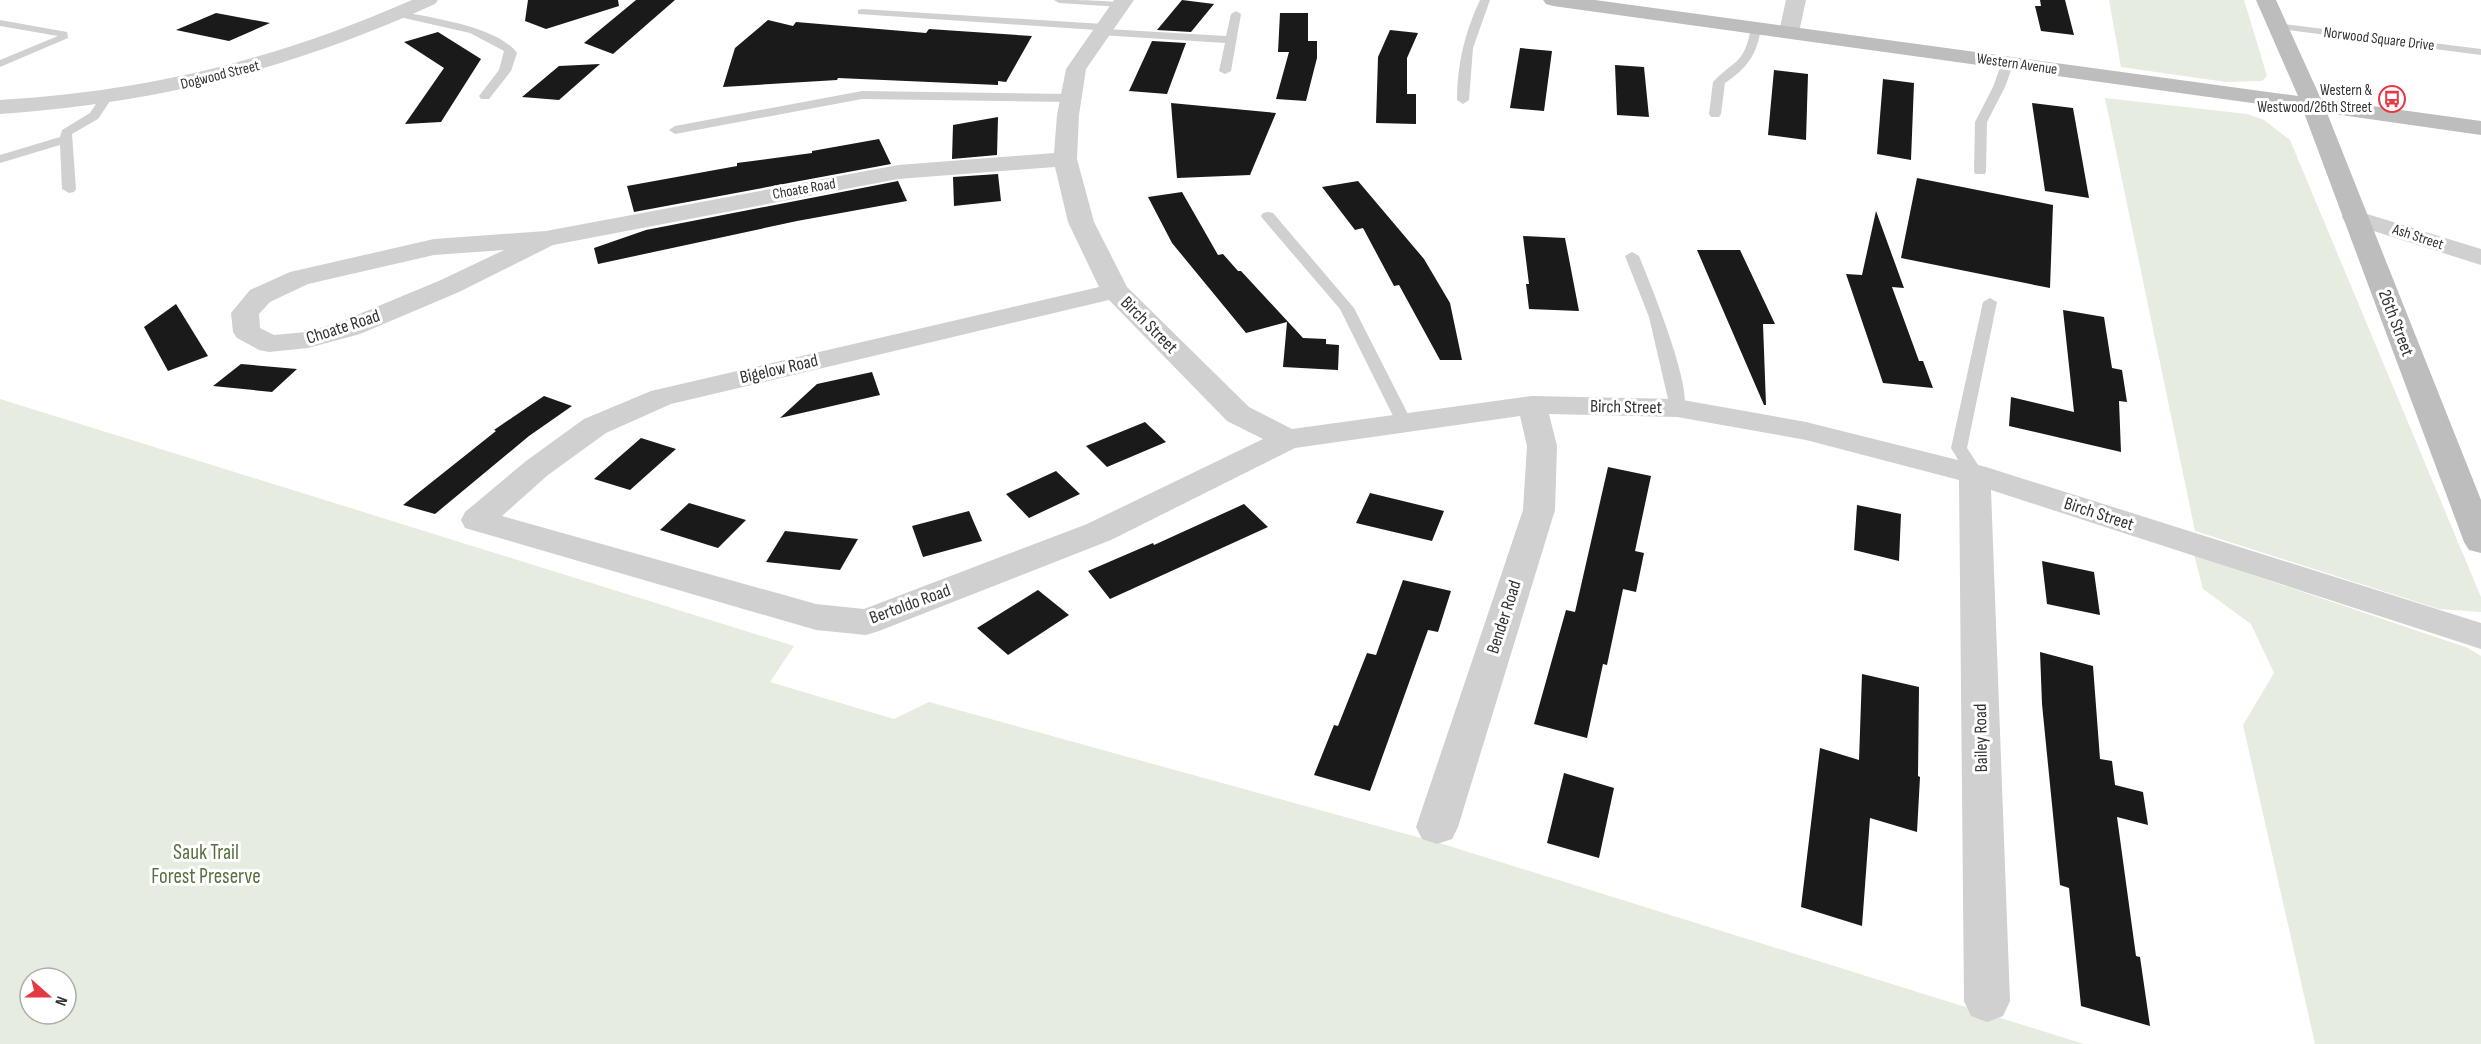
<svg xmlns="http://www.w3.org/2000/svg" width="2481" height="1044" font-family="'Sofia Sans Condensed',sans-serif">
<rect width="100%" height="100%" fill="#fff"/>
<g fill="#e6ecdf" fill-rule="evenodd">
<polygon points="2109,0 2244,0 2267,76 2262,81 2226,82 2121,67"/>
<polygon points="2105,98 2247,114 2264,120 2290,140 2481,597 2481,612 2439,609 2195,531"/>
<path d="M0,399L794,646L770,682L894,719L929,702L1446,845L2084,1044H0ZM30,978H66V1014H30Z"/>
<polygon points="2194,555 2468,648 2481,656 2481,1044 2315,1044 2243,725 2274,673 2251,624 2203,589"/>
</g>
<g fill="#1a1a1a">
<polygon points="528,0 618,0 619,6 546,29 525,21"/>
<polygon points="636,0 675,0 613,54 584,43"/>
<polygon points="1182,0 1214,4 1191,32 1157,30"/>
<polygon points="2040,0 2065,0 2074,35 2041,31 2035,6 2041,6"/>
<polygon points="216,13 270,23 229,41 176,30"/>
<polygon points="1280,13 1308,13 1308,41 1317,41 1317,58 1306,101 1276,99 1289,52 1278,52"/>
<polygon points="768,20 793,26 796,22 926,33 929,29 1032,36 1006,82 998,81 998,85 838,78 837,80 723,87 735,48"/>
<polygon points="1390,30 1418,33 1407,58 1407,94 1416,94 1416,124 1376,123 1378,57"/>
<polygon points="438,32 481,59 441,122 405,124 444,68 404,42"/>
<polygon points="1152,41 1186,43 1167,94 1129,91"/>
<polygon points="1520,48 1552,51 1544,111 1510,108"/>
<polygon points="600,64 559,100 522,97 559,66"/>
<polygon points="1615,65 1644,67 1649,117 1617,115"/>
<polygon points="1774,70 1808,74 1806,140 1768,135"/>
<polygon points="1883,79 1914,83 1911,160 1877,154"/>
<polygon points="1171,103 1276,113 1250,175 1177,178"/>
<polygon points="2032,103 2073,108 2089,198 2045,191"/>
<polygon points="998,117 997,155 952,159 953,125"/>
<polygon points="879,139 891,164 634,212 627,186 737,166 737,163 812,153 812,151"/>
<polygon points="998,174 1001,201 954,206 953,177"/>
<polygon points="1917,178 2053,205 2050,288 1901,258"/>
<polygon points="898,181 907,201 797,221 598,264 594,248 646,230"/>
<polygon points="1358,181 1424,259 1450,303 1462,360 1440,360 1399,285 1394,286 1363,228 1355,230 1322,187"/>
<polygon points="1182,192 1218,255 1223,254 1238,271 1241,271 1303,338 1326,339 1326,344 1339,345 1338,370 1283,367 1287,322 1246,333 1172,243 1148,197"/>
<polygon points="1876,211 1904,288 1892,287 1919,361 1923,361 1933,388 1883,383 1846,274 1862,275"/>
<polygon points="1523,236 1565,238 1579,311 1529,309 1526,284 1529,284"/>
<polygon points="1697,250 1740,250 1775,324 1763,324 1766,405 1764,405"/>
<polygon points="176,304 208,356 168,371 144,327"/>
<polygon points="2063,310 2104,317 2112,368 2122,370 2127,402 2119,401 2121,452 2009,426 2011,397 2074,412"/>
<polygon points="241,364 297,369 272,392 213,386"/>
<polygon points="872,372 880,395 780,418 817,384"/>
<polygon points="544,396 572,406 529,436 435,514 403,505 496,431 494,430"/>
<polygon points="1145,422 1166,442 1107,467 1086,446"/>
<polygon points="641,438 676,449 630,490 594,479"/>
<polygon points="1608,467 1651,476 1635,551 1644,553 1636,592 1623,589 1607,665 1603,664 1587,738 1534,724 1566,610 1575,612"/>
<polygon points="1056,471 1080,494 1029,518 1006,494"/>
<polygon points="1370,493 1444,511 1432,541 1356,523"/>
<polygon points="689,503 746,520 718,548 660,530"/>
<polygon points="1244,504 1268,527 1110,599 1088,571 1153,543 1154,545"/>
<polygon points="1857,505 1901,514 1899,561 1854,550"/>
<polygon points="969,511 982,541 923,557 912,526"/>
<polygon points="785,531 858,539 840,570 766,562"/>
<polygon points="2042,561 2094,572 2100,615 2047,604"/>
<polygon points="1403,580 1451,591 1438,632 1428,630 1370,791 1314,775 1334,725 1338,726 1367,653 1376,655"/>
<polygon points="1038,590 1069,615 1008,655 977,628"/>
<polygon points="2040,652 2093,666 2100,759 2112,761 2115,785 2143,792 2148,825 2117,817 2136,956 2140,957 2150,1026 2081,1006 2069,888 2060,885 2042,704"/>
<polygon points="1862,674 1919,687 1918,776 1920,777 1917,832 1870,818 1862,926 1801,907 1820,748 1859,760"/>
<polygon points="1564,773 1614,788 1599,858 1547,843"/>
</g>
<g fill="none" stroke-linecap="round" stroke-linejoin="round">
<g fill="#d0d0d0" fill-rule="evenodd">
<path d="M1054,0C1070,0 1115,0 1126,4L1121,7L1059,3Z"/>
<path d="M1480,0H1490L1473,48L1469,100L1463,104L1457,100C1457,64 1465,32 1480,0Z"/>
<polygon points="862,9 1103,24 1107,25 1107,29 1226,36 1231,14 1236,11 1241,14 1231,71 1225,74 1219,71 1225,43 1100,35 1096,34 1096,30 858,14 858,10"/>
<path d="M399,11C431,18 497,26 517,53L511,71L489,99H481L479,96L499,70L504,51L470,33L395,16V12Z"/>
<polygon points="0,20 67,32 68,38 0,67 0,60 58,36 0,26"/>
<polygon points="2277,23 2481,49 2481,55 2273,28 2272,26"/>
<path d="M1756,25L1761,28C1757,55 1747,68 1725,83L1721,114L1719,117H1711L1709,114L1713,82C1735,59 1744,65 1751,28Z"/>
<polygon points="2008,59 2014,62 2005,87 1987,122 1986,171 1985,174 1975,174 1974,171 1975,122 1993,87 2002,62"/>
<polygon points="862,91 1071,94 1077,98 1071,102 862,99 675,134 669,130 675,126"/>
<polygon points="106,94 112,98 98,119 72,134 76,189 74,192 69,193 62,189 60,145 0,163 0,155 60,137 62,130 90,113 102,95"/>
<polygon points="1268,212 1273,213 1354,308 1412,422 1410,426 1404,427 1396,422 1340,309 1263,219 1261,216 1263,213"/>
<path d="M1632,252L1639,256C1649,281 1695,391 1683,412H1671L1649,317L1625,256Z"/>
<polygon points="1990,298 1997,302 1967,448 1984,474 1981,478 1969,478 1951,448 1983,302"/>
</g>
<g fill="#d0d0d0" fill-rule="evenodd">
<path d="M412,0H438L435,4C291,69 158,103 0,114V100C149,91 275,60 412,0Z"/>
<path d="M1114,0H1134L1086,69L1079,115L1077,159L1094,222L1127,287L1249,407L1292,429L1532,396L1677,399L1806,422L1986,467L2481,623V649L1991,490L2010,1001L2003,1016L1987,1022L1971,1016L1964,1001L1959,480L1806,440L1677,417L1549,414L1557,446L1555,510L1458,827L1452,839L1437,844L1422,839L1416,827L1523,510L1527,446L1520,416L1295,448L1111,540L879,631L866,635L816,630L465,528L461,520L465,512L526,461L584,419L651,391L1099,287L1068,222L1055,167L898,179L553,245L459,292L360,334L308,348L269,352L259,350L237,338L233,332L231,313L250,290L290,272L434,239L546,231L898,165L1054,153L1057,115L1066,69ZM504,250L441,280L340,322L306,332L274,335L260,328L259,314L270,302L308,284L434,255ZM1109,300L1227,421L1263,439L1087,524L864,609L816,604L502,516L548,475L606,433L671,404Z"/>
<polygon points="1786,0 1806,0 1799,32 1796,36 1782,36 1779,32"/>
<polygon points="2354,210 2481,249 2481,265 2345,222 2342,217 2345,212"/>
</g>
<polygon fill="#bdbdbd" fill-rule="evenodd" points="1543,0 1595,0 2298,96 2256,0 2276,0 2321,99 2481,121 2481,135 2327,113 2481,500 2481,553 2469,550 2464,542 2303,110 1553,6 1546,4"/>
</g>
<defs>
<symbol id="bus-ring" viewBox="-11 -11 22 22"><circle r="9.5" fill="#fff" stroke="#e63946" stroke-width="1.5"/><path d="M-5-6H5V4H4V6H2V4H-2V6H-4V4H-5ZM-3.5-4V0h7V-4ZM-3.5 1.2v1.5H-2V1.2ZM2 1.2v1.5H3.5V1.2Z" fill="#e63946"/></symbol>
</defs>
<g fill-rule="evenodd">
<use href="#bus-ring" x="2377" y="84" width="30" height="30"/>
</g>
<g text-anchor="middle" dominant-baseline="central" stroke-width="6" stroke-linejoin="round" paint-order="stroke">
<g font-size="15" fill="#333" stroke="#fff">
<text transform="translate(2379 39) rotate(7)">Norwood Square Drive</text>
<text transform="translate(2017 64) rotate(8)">Western Avenue</text>
<text transform="translate(220 75) rotate(-14)">Dogwood Street</text>
<text transform="translate(804 189) rotate(-10)">Choate Road</text>
<text transform="translate(2418 237) rotate(18)">Ash Street</text>
</g>
<g font-size="15" fill="#333" stroke="#fff" text-anchor="end">
<text x="2372" y="90">Western &amp;<tspan x="2372" dy="17">Westwood/26th Street</tspan></text>
</g>
<g font-size="18" fill="#333" stroke="#fff">
<text transform="translate(2396 323) rotate(69)">26th Street</text>
<text transform="translate(1149 325) rotate(45)">Birch Street</text>
<text transform="translate(343 327) rotate(-18)">Choate Road</text>
<text transform="translate(779 369) rotate(-13)">Bigelow Road</text>
<text transform="translate(1626 407) rotate(1)">Birch Street</text>
<text transform="translate(2099 514) rotate(18)">Birch Street</text>
<text transform="translate(910 604) rotate(-20)">Bertoldo Road</text>
<text transform="translate(1504 617) rotate(-72)">Bender Road</text>
<text transform="translate(1981 738) rotate(-91)">Bailey Road</text>
</g>
<g font-size="21" fill="#56703f" stroke="#fff">
<text x="206" y="852">Sauk Trail<tspan x="206" dy="24">Forest Preserve</tspan></text>
</g>
</g>
<g transform="translate(48 996) rotate(111)"><circle r="28" fill="#ffffff" stroke="#adadad" stroke-width="1.5"/>
<path d="M0-4.5L10 22L0 15L-10 22Z" fill="#e63946"/>
<text y="-9" font-size="16" font-weight="bold" text-anchor="middle" fill="#333333">N</text>
</g>
</svg>
